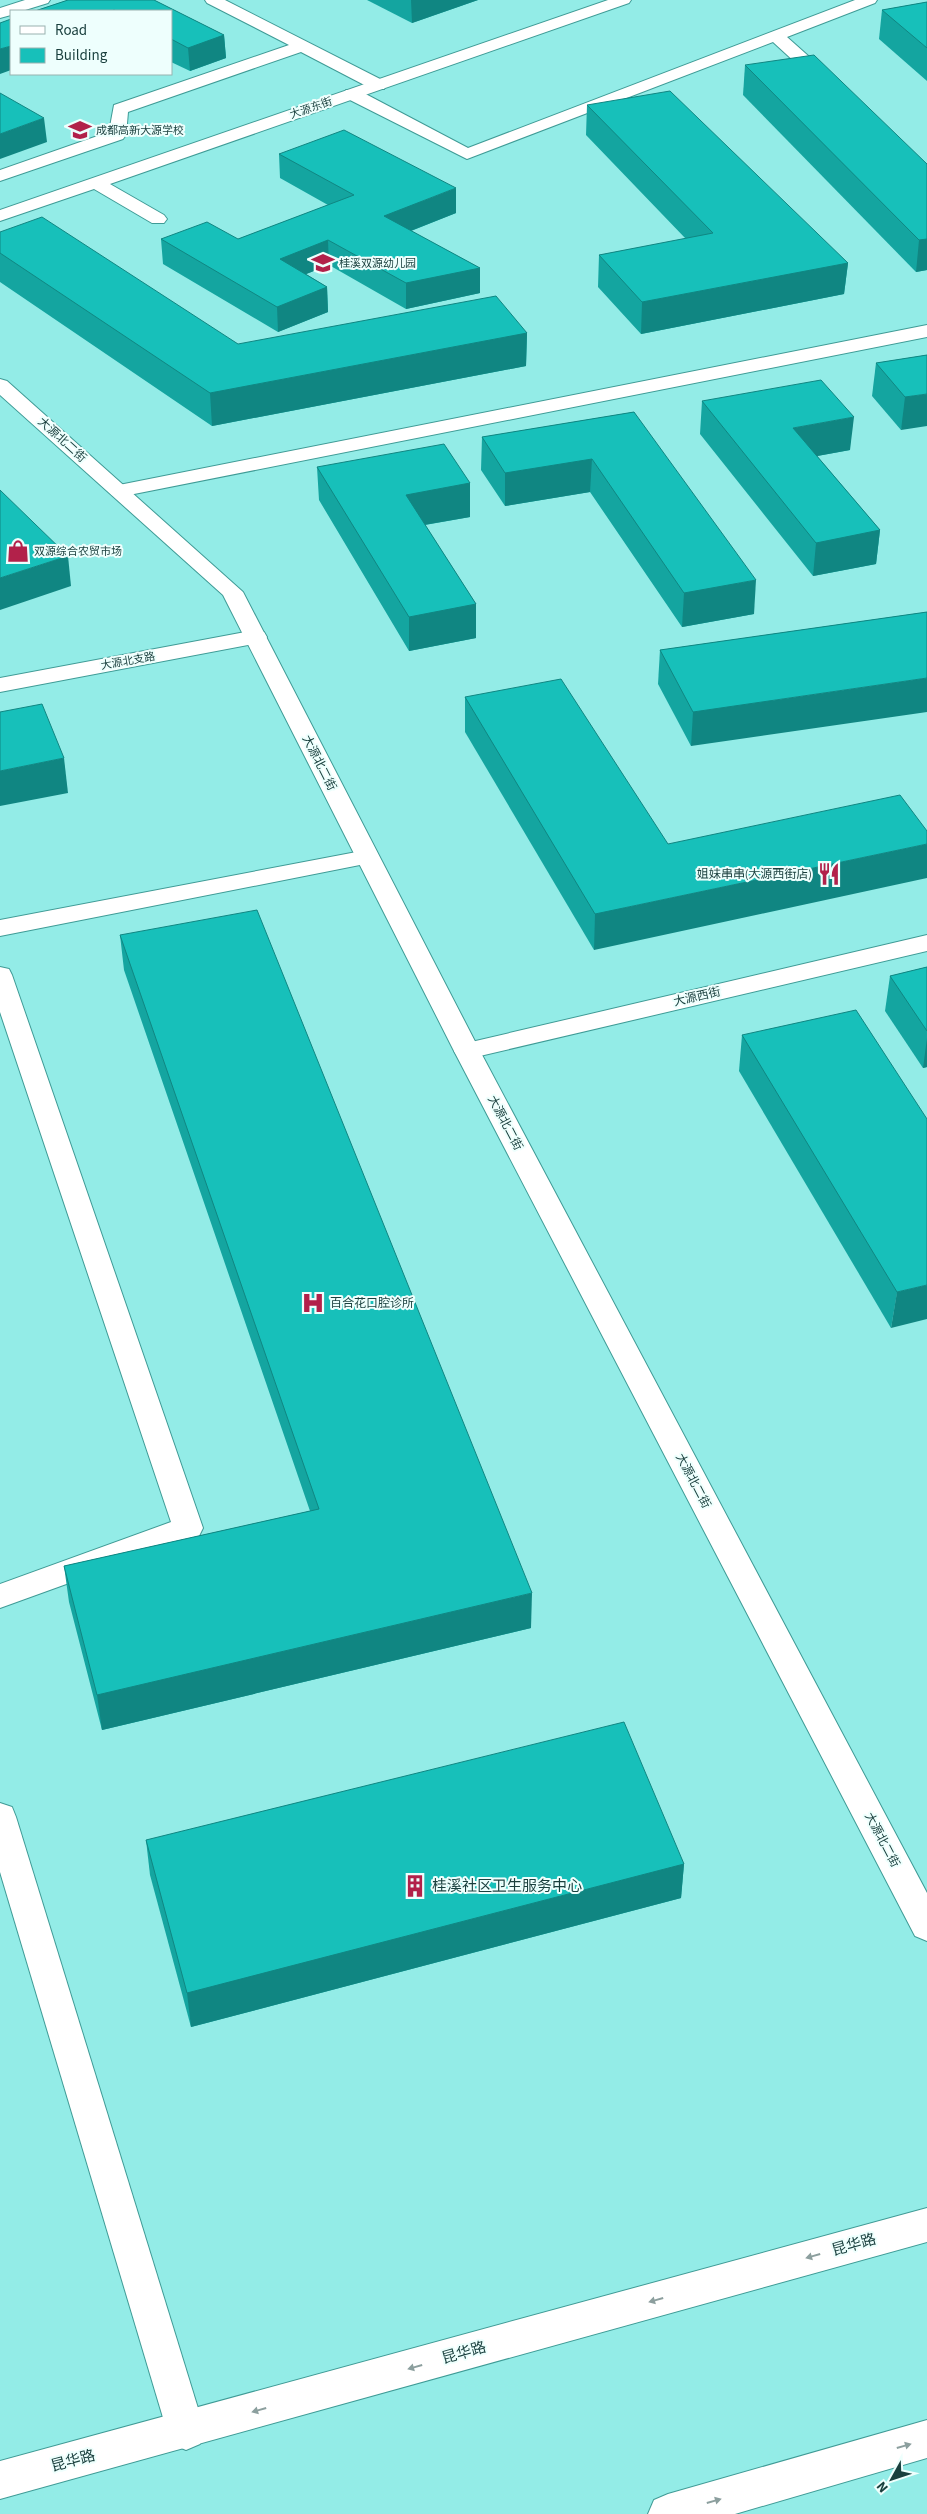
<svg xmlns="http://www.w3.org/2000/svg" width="927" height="2514" font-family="'Source Sans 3','Noto Sans SC',sans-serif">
<rect width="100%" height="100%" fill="#93ece7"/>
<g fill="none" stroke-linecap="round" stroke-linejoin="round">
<defs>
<g id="lane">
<polygon points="25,0 50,0 48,3 22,11 11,11 11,15 0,18 0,8"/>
<polygon points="205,0 225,0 384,81 386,85 384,89 372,89 301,52 128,112 126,135 123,139 0,181 0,170 109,132 114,105 289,45 207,3"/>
<polygon points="855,0 877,0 875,3 787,37 833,78 835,82 833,86 821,86 773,42 467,159 346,98 344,94 346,90 358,90 468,148"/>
<polygon points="367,850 375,852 379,857 375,862 0,936 0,920"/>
<polygon points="0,967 9,969 12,975 203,1528 199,1536 0,1608 0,1584 171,1522 0,1012"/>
<polygon points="0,1803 12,1807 16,1817 205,2431 200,2444 186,2450 172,2444 167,2431 0,1872"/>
</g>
<g id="street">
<polygon points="608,0 631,0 629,3 110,184 164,215 167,219 164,223 152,223 94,189 0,221 0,210"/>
<polygon points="927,325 927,337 119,497 112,495 109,491 112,487 119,485"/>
<polygon points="256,630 264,632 267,637 264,642 0,692 0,678"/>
<polygon points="927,935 927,951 467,1059 458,1057 454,1051 458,1045 467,1043"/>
</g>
<g id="secondary">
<polygon points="0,379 7,381 243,592 480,1051 927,1893 927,1941 915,1936 454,1051 223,595 0,395"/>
<polygon points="927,2208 927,2242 0,2499 0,2461"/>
<polygon points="927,2420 927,2458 735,2514 648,2514 654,2500 668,2494"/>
</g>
</defs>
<use href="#lane" stroke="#3f9b96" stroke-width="2"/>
<use href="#street" stroke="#3f9b96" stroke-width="2"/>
<use href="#secondary" stroke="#3f9b96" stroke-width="2"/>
<use href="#lane" fill="#fff" fill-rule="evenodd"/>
<use href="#street" fill="#fff" fill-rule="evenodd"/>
<use href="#secondary" fill="#fff" fill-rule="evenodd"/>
</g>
<g fill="#14a5a0">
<polygon points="68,0 154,0 224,35 226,58 190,71 171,62 171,11 35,11"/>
<polygon points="367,0 478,0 412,23"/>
<polygon points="927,2 927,81 879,39 882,10"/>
<polygon points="745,65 927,164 927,270 916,272 743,95"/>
<polygon points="587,105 848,263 844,294 641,334 598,287 599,255 686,239 586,135"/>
<polygon points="279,154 456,213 411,231 480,268 480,293 406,309 329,265 306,274 327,287 328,312 278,332 163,264 161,239 238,239 328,205 280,178"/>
<polygon points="0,232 238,344 527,333 526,366 212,426 0,282"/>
<polygon points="927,355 901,430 872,396 876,363"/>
<polygon points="702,401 850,450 817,456 880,530 876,564 813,576 700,434"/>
<polygon points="634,412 754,614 682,627 590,492 505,506 481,470 482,437"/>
<polygon points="317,467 470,483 470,517 425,525 476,604 476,638 409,651 319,500"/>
<polygon points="927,612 691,746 658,684 660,650"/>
<polygon points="465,697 668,844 594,950 465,732"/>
<polygon points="120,935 531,1628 102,1730 69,1602 64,1566 310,1511 124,970"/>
<polygon points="927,967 927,1067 923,1068 885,1011 890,976"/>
<polygon points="742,1035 927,1119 891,1328 739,1071"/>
<polygon points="146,1840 684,1864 681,1898 191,2027 150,1875"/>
</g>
<g fill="#108682">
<polygon points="411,0 478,0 412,23"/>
<polygon points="224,35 226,58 190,71 188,48"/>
<polygon points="11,46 11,70 0,74 0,49"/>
<polygon points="44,118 47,142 0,159 0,134"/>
<polygon points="456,188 456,213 385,241 384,216"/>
<polygon points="927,239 927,270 916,272 919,240"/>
<polygon points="328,240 329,265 281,284 280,259"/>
<polygon points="848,263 844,294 641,334 642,302"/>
<polygon points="480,268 480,293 406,309 406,283"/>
<polygon points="327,287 328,312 278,332 277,307"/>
<polygon points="527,333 526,366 212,426 210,393"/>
<polygon points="927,394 927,426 901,430 905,397"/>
<polygon points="854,417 850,450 790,461 793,428"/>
<polygon points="592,459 590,492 505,506 505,473"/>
<polygon points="470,483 470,517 406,528 406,495"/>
<polygon points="880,530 876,564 813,576 816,543"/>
<polygon points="68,556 71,586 0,610 0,578"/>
<polygon points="756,580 754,614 682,627 684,593"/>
<polygon points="476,604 476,638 409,651 409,617"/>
<polygon points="927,678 927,712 691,746 693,712"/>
<polygon points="64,758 68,793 0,806 0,771"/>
<polygon points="927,844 927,878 594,950 595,914"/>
<polygon points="927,1038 927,1067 923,1068"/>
<polygon points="927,1285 927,1319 891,1328 897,1292"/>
<polygon points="532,1593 531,1628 102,1730 97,1695"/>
<polygon points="684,1864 681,1898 191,2027 187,1993"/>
</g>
<g fill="#17c0ba" stroke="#108682">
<polygon points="68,0 154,0 224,35 188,48 171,39 171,11 116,11 114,10 112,11 35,11"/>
<polygon points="927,2 927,48 882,10"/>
<polygon points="11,19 11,46 0,49 0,23"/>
<polygon points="814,55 927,164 927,239 919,240 745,65"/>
<polygon points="670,91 848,263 642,302 599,255 713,233 587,105"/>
<polygon points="0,93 44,118 0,134"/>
<polygon points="344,130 456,188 384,216 480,268 406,283 328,240 280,259 327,287 277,307 161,239 207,222 238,239 354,195 279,154"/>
<polygon points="42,217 238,344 496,296 527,333 210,393 0,253 0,232"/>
<polygon points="927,355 927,394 905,397 876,363"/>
<polygon points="821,380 854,417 793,428 880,530 816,543 702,401"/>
<polygon points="634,412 756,580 684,593 592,459 505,473 482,437"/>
<polygon points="444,444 470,483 406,495 476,604 409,617 317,467"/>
<polygon points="0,490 68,556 0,578"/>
<polygon points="927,612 927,678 693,712 660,650"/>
<polygon points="561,679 668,844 900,795 927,831 927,844 595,914 465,697"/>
<polygon points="42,704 64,758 0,771 0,712"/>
<polygon points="257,910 532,1593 97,1695 64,1566 319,1509 120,935"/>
<polygon points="927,967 927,1031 890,976"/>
<polygon points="856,1010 927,1119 927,1285 897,1292 742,1035"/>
<polygon points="624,1722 684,1864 187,1993 146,1840"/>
</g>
<defs><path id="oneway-solid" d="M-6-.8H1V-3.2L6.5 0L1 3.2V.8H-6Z" transform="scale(1.25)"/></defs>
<g fill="#8c9f9e">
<use href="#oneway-solid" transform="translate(813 2256) rotate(164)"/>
<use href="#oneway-solid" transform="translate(656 2300) rotate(164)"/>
<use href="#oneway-solid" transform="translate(415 2367) rotate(164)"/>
<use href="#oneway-solid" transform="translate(259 2410) rotate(164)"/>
<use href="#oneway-solid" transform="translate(904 2446) rotate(-16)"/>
<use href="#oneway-solid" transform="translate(714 2501) rotate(-16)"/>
</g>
<defs>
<symbol id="school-bare" viewBox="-9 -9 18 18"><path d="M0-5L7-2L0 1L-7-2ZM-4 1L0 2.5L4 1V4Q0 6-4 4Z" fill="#b2214a" stroke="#eefffd" stroke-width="2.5" paint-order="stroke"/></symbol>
<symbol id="shop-bare" viewBox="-9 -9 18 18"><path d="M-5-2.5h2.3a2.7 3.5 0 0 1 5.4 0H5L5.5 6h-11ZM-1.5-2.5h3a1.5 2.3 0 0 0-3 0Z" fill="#b2214a" stroke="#eefffd" stroke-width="2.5" paint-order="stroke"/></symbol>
<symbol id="restaurant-bare" viewBox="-9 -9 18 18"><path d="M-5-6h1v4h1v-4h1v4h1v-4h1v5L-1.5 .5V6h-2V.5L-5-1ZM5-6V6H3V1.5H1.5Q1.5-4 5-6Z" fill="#b2214a" stroke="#eefffd" stroke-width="2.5" paint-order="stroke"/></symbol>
<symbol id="hospital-bare" viewBox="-9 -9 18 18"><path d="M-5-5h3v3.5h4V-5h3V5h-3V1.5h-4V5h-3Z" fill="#b2214a" stroke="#eefffd" stroke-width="2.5" paint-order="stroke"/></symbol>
<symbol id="building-bare" viewBox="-9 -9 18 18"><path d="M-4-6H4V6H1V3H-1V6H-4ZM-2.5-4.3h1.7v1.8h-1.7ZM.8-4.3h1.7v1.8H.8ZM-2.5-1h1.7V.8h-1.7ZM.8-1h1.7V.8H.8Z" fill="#b2214a" stroke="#eefffd" stroke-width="2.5" paint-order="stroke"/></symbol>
</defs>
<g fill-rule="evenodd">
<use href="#school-bare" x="64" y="114" width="32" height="32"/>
<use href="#school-bare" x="307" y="247" width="32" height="32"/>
<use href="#shop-bare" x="2" y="535" width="32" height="32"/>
<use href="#restaurant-bare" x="813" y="858" width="32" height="32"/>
<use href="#hospital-bare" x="297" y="1287" width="32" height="32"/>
<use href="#building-bare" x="399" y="1870" width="32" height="32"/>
</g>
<g text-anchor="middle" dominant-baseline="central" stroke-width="4" stroke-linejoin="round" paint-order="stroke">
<g font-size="11" fill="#193f3d" stroke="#eefffd">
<text transform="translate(311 108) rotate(-19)">大源东街</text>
<text transform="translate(128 661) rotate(-10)">大源北支路</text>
</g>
<g font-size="11" fill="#193f3d" stroke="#eefffd" text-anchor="start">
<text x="96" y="130">成都高新大源学校</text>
<text x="339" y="263">桂溪双源幼儿园</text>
<text x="34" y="551">双源综合农贸市场</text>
</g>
<g font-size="12" fill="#193f3d" stroke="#eefffd">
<text transform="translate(62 440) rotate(42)">大源北二街</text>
<text transform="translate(319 763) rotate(63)">大源北二街</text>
<text transform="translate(697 997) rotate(-13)">大源西街</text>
<text transform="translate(505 1123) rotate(62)">大源北二街</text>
<text transform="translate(693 1481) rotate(62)">大源北二街</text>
<text transform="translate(882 1840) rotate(62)">大源北二街</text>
</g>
<g font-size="12" fill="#193f3d" stroke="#eefffd" text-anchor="end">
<text x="812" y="874">姐妹串串(大源西街店)</text>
<text x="330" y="1303" text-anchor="start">百合花口腔诊所</text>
</g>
<g font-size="15" fill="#193f3d" stroke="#eefffd" text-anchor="start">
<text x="432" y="1886">桂溪社区卫生服务中心</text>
</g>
<g font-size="15" fill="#193f3d" stroke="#eefffd">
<text transform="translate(854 2245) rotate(-16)">昆华路</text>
<text transform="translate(464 2353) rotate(-16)">昆华路</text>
<text transform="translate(73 2461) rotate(-15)">昆华路</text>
</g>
</g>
<rect x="10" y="10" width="162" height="65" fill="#eefffd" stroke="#99b2b0"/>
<rect x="20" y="26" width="25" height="8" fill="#ffffff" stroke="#99b2b0"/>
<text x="55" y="35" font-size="15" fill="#193f3d">Road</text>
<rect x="20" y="48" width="25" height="15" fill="#17c0ba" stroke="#99b2b0"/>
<text x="55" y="60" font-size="15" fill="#193f3d">Building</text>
<g transform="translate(892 2479) rotate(230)" stroke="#eefffd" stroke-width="4" paint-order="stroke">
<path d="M0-4L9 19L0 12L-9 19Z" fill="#193f3d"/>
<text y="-8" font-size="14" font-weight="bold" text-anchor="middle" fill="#193f3d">N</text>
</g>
</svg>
